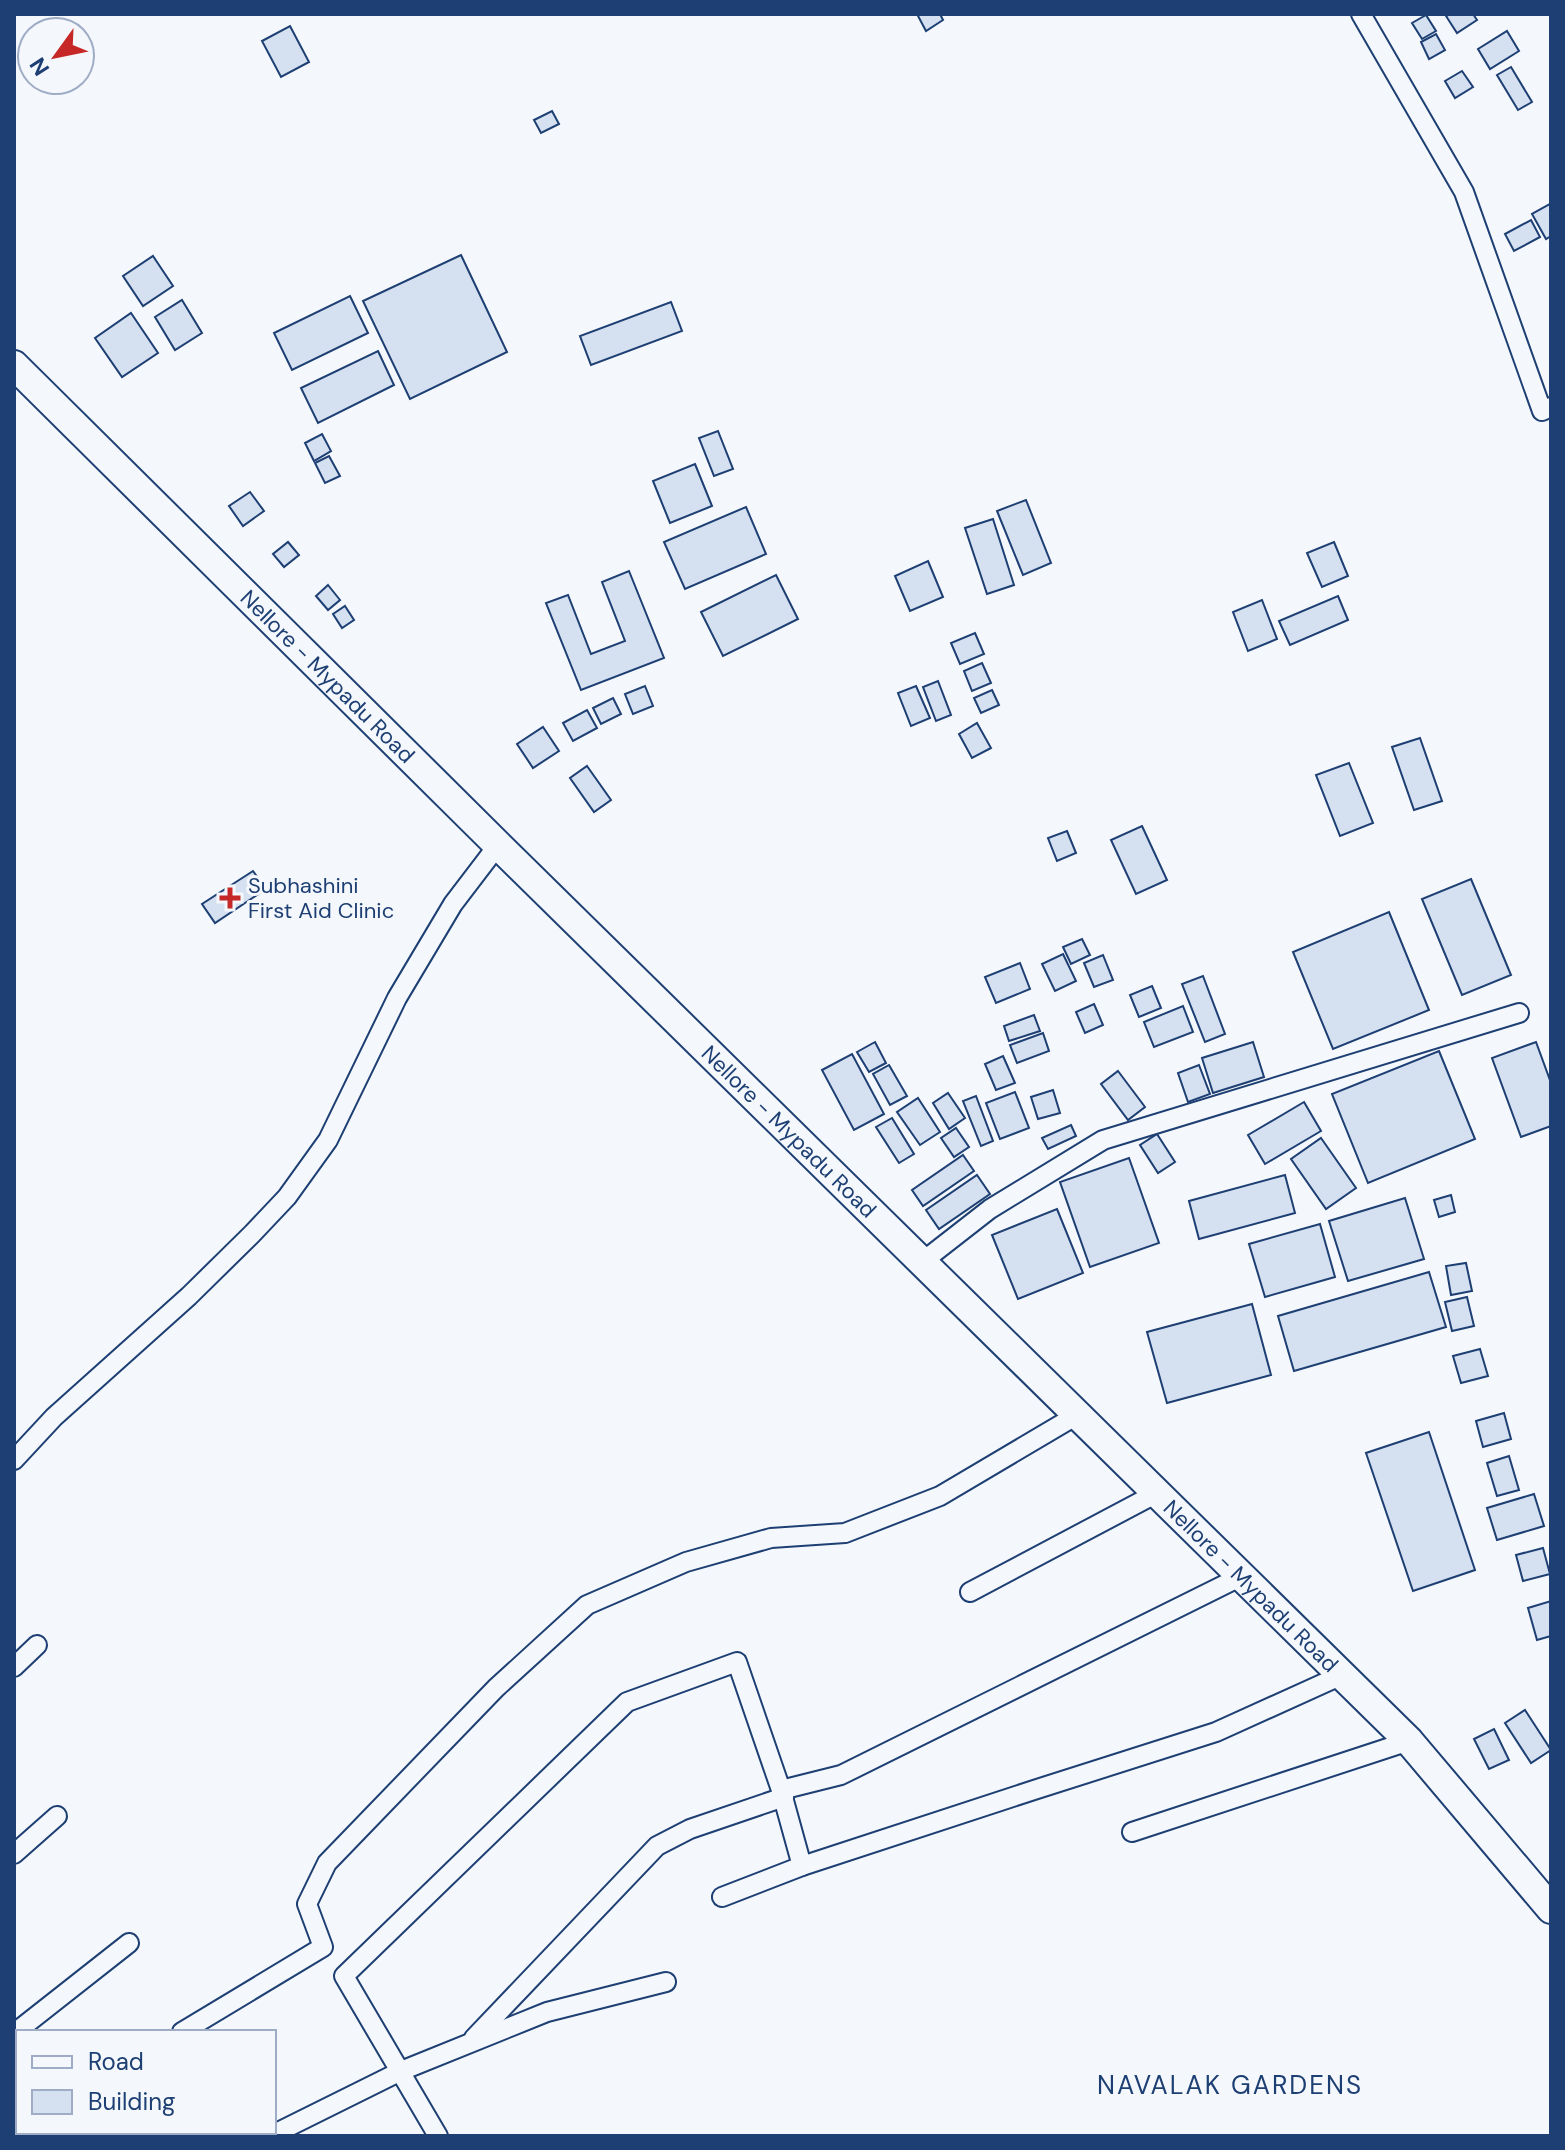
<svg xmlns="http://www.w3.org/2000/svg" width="1565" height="2150" font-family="'DM Sans',sans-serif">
<rect width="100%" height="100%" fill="#f4f7fb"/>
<g fill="#d5e0f0" stroke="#1d3f73" stroke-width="2">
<polygon points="917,14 940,14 943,20 926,31"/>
<polygon points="1450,14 1473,14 1477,20 1457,33 1446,16"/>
<polygon points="1426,15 1436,31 1422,39 1412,23"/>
<polygon points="290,26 309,62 281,77 262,41"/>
<polygon points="1507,31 1519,51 1490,69 1478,49"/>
<polygon points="1436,34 1445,50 1429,59 1421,42"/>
<polygon points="1511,67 1532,102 1518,110 1497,75"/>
<polygon points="1462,71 1473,87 1455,98 1445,81"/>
<polygon points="552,111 559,124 541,133 534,120"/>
<polygon points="1550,204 1551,236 1546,239 1532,214"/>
<polygon points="1531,220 1540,237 1514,251 1505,234"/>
<polygon points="461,255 507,352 410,399 363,301"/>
<polygon points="153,256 173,286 143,306 123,276"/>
<polygon points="350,296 368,333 292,370 274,333"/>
<polygon points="182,300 202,333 175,350 155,317"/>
<polygon points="671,302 682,331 591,365 580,336"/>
<polygon points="131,313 158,353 122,377 95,338"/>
<polygon points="378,351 394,385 318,423 301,388"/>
<polygon points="718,431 733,469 714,476 699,438"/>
<polygon points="322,434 331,451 314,461 305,443"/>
<polygon points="329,456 340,476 325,483 315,463"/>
<polygon points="695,464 712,506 670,523 653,481"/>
<polygon points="250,492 264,511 243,526 229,506"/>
<polygon points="1026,500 1051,563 1023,575 997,511"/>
<polygon points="746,507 766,554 685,589 664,542"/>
<polygon points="993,519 1014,585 987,594 965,528"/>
<polygon points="288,542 299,555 284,567 273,554"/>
<polygon points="1334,542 1348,576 1322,587 1307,553"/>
<polygon points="928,561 943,597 910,611 895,576"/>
<polygon points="629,571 664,658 581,690 546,603 568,595 591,654 625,641 602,582"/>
<polygon points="776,575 798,619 723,656 701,612"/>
<polygon points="328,585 340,600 328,610 316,596"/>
<polygon points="1338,596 1348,620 1290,645 1279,621"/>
<polygon points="1262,600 1277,639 1248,651 1233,612"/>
<polygon points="345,606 354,620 342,628 333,614"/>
<polygon points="975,633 984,654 960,664 951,643"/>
<polygon points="982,663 991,683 972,691 964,671"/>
<polygon points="938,681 951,715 936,721 923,687"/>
<polygon points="645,686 653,706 633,714 625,694"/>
<polygon points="916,686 930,718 911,726 898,693"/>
<polygon points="992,690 999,705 981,713 974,698"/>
<polygon points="613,698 621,714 601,724 593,708"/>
<polygon points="587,710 597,728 573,741 563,723"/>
<polygon points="977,723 991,748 972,758 959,734"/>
<polygon points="543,727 559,751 533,768 517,744"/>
<polygon points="1420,738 1442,801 1414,810 1392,747"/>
<polygon points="1349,763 1373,823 1340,836 1316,775"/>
<polygon points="587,766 611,800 594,812 570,778"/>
<polygon points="1142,826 1167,880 1136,894 1111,840"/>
<polygon points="1067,831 1076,853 1057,861 1048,838"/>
<polygon points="253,871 266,889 215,923 202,904"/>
<polygon points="1471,879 1511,975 1462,995 1422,899"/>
<polygon points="1389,912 1429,1010 1333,1049 1293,952"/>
<polygon points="1082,939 1090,955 1071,964 1063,947"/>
<polygon points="1063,954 1076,981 1055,991 1042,964"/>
<polygon points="1103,955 1113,980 1094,987 1084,963"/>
<polygon points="1020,963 1030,989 996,1003 985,977"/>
<polygon points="1203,976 1225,1034 1205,1042 1182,984"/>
<polygon points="1152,986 1161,1008 1139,1017 1130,995"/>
<polygon points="1094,1004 1103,1025 1085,1033 1076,1012"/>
<polygon points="1183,1006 1193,1032 1154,1047 1144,1022"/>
<polygon points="1034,1015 1040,1031 1009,1041 1004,1026"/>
<polygon points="1043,1033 1049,1051 1017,1063 1010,1045"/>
<polygon points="875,1042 886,1063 869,1072 857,1052"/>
<polygon points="1253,1042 1264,1077 1213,1093 1202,1058"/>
<polygon points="1536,1042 1551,1083 1551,1126 1521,1137 1492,1058"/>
<polygon points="1439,1051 1475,1139 1368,1183 1332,1094"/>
<polygon points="852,1054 884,1114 854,1130 822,1070"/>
<polygon points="1003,1056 1015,1083 996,1090 985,1064"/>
<polygon points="889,1065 907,1096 890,1105 873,1074"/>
<polygon points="1199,1065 1210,1094 1188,1102 1178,1073"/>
<polygon points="1118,1071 1145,1107 1128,1120 1101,1084"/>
<polygon points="1053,1090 1060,1113 1038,1119 1031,1097"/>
<polygon points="1015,1092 1029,1128 1000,1139 986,1103"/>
<polygon points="948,1093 965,1118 949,1129 933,1103"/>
<polygon points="976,1096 993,1141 981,1146 963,1101"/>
<polygon points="918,1098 940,1132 920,1145 897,1112"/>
<polygon points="1304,1102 1321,1131 1265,1164 1248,1135"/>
<polygon points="892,1118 914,1154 899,1163 876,1127"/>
<polygon points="1071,1125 1076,1136 1048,1149 1042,1138"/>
<polygon points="956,1128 969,1147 954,1157 941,1138"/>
<polygon points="1157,1134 1175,1162 1158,1173 1140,1145"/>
<polygon points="1321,1138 1356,1188 1326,1209 1291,1159"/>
<polygon points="963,1155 974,1171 923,1206 912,1190"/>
<polygon points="1129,1158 1159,1243 1090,1267 1060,1182"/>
<polygon points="977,1175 990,1194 939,1229 926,1210"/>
<polygon points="1285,1175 1295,1213 1199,1239 1189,1201"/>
<polygon points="1451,1195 1455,1212 1439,1217 1434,1200"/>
<polygon points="1405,1198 1424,1259 1348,1281 1329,1221"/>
<polygon points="1057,1209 1083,1273 1018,1299 992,1235"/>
<polygon points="1320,1224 1335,1277 1265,1297 1249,1244"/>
<polygon points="1466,1263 1472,1291 1451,1295 1446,1266"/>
<polygon points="1429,1272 1446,1327 1294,1371 1278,1316"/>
<polygon points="1467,1297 1474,1326 1452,1331 1445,1302"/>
<polygon points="1252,1304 1271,1375 1167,1403 1147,1332"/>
<polygon points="1480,1349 1488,1376 1461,1383 1453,1356"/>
<polygon points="1504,1413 1511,1439 1483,1447 1476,1421"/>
<polygon points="1429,1432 1475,1570 1413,1591 1366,1453"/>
<polygon points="1509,1456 1519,1490 1497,1496 1487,1463"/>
<polygon points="1534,1494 1544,1526 1497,1540 1487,1508"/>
<polygon points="1543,1548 1550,1574 1523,1581 1516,1555"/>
<polygon points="1551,1601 1551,1636 1537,1640 1528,1608"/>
<polygon points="1525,1710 1551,1750 1531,1763 1505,1723"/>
<polygon points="1494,1729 1509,1760 1489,1769 1474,1739"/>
</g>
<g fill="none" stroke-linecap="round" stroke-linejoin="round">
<defs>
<g id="street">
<polyline points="1361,14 1464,192 1542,411 1551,407"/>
<polyline points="922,1262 990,1209 1103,1140 1519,1013"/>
<polyline points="14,1460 54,1417 189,1296 252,1234 287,1197 328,1140 397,998 453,904 498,845"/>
<polyline points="970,1592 1157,1493"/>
<polyline points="14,1667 37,1645"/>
<polyline points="781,1790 841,1775 1242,1576"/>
<polyline points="1132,1832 1409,1741"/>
<polyline points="14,1854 57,1816"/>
<polyline points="722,1897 802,1866 1034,1790 1216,1732 1342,1675"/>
<polyline points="21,2028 129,1943"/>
<polyline points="182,2032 323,1947 307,1904 327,1863 496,1688 587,1605 686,1562 771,1538 845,1533 940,1496 1077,1415"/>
<polyline points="474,2038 657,1846 690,1829 784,1797"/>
<polyline points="270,2136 401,2071 547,2012 666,1982"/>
<polyline points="438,2136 344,1976 627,1702 737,1662 781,1790 802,1866"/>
</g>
<g id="primary">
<path id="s1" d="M14,365L498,845L1409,1741L1551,1909"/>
</g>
</defs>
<use href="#street" stroke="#1d3f73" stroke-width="22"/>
<use href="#primary" stroke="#1d3f73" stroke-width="32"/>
<use href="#street" stroke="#f4f7fb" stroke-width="18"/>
<use href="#primary" stroke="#f4f7fb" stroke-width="28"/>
</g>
<path fill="#c62828" stroke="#f4f7fb" stroke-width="3" d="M226 886h8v8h8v8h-8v8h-8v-8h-8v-8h8z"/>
<g text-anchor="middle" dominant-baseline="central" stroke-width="6" stroke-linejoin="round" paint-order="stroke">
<g font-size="22" fill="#1d3f73" stroke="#f4f7fb">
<text stroke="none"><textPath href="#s1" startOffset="442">Nellore - Mypadu Road</textPath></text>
<text stroke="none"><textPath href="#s1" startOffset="1090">Nellore - Mypadu Road</textPath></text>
<text stroke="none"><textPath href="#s1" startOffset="1738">Nellore - Mypadu Road</textPath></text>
</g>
<g font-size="22" fill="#1d3f73" stroke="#f4f7fb" text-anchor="start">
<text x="248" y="885">Subhashini<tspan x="248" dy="25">First Aid Clinic</tspan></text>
</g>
<g font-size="26" letter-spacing="2" fill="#1d3f73" stroke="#f4f7fb">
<text x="1230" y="2085">NAVALAK GARDENS</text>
</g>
</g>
<rect width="1565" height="2150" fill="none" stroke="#1d3f73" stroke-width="32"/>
<rect x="16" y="2030" width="260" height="104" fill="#f4f7fb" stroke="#9eadc5" stroke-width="2"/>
<rect x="32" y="2056" width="40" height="12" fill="#f4f7fb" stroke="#9eadc5" stroke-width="2"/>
<text x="88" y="2070" font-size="24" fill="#1d3f73">Road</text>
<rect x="32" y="2090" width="40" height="24" fill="#d5e0f0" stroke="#9eadc5" stroke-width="2"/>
<text x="88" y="2110" font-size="24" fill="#1d3f73">Building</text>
<g transform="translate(56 56) rotate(237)"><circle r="38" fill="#f4f7fb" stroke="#9eadc5" stroke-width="2"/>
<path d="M0-6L14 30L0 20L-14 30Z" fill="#c62828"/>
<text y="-12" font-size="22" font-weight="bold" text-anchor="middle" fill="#1d3f73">N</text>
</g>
</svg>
